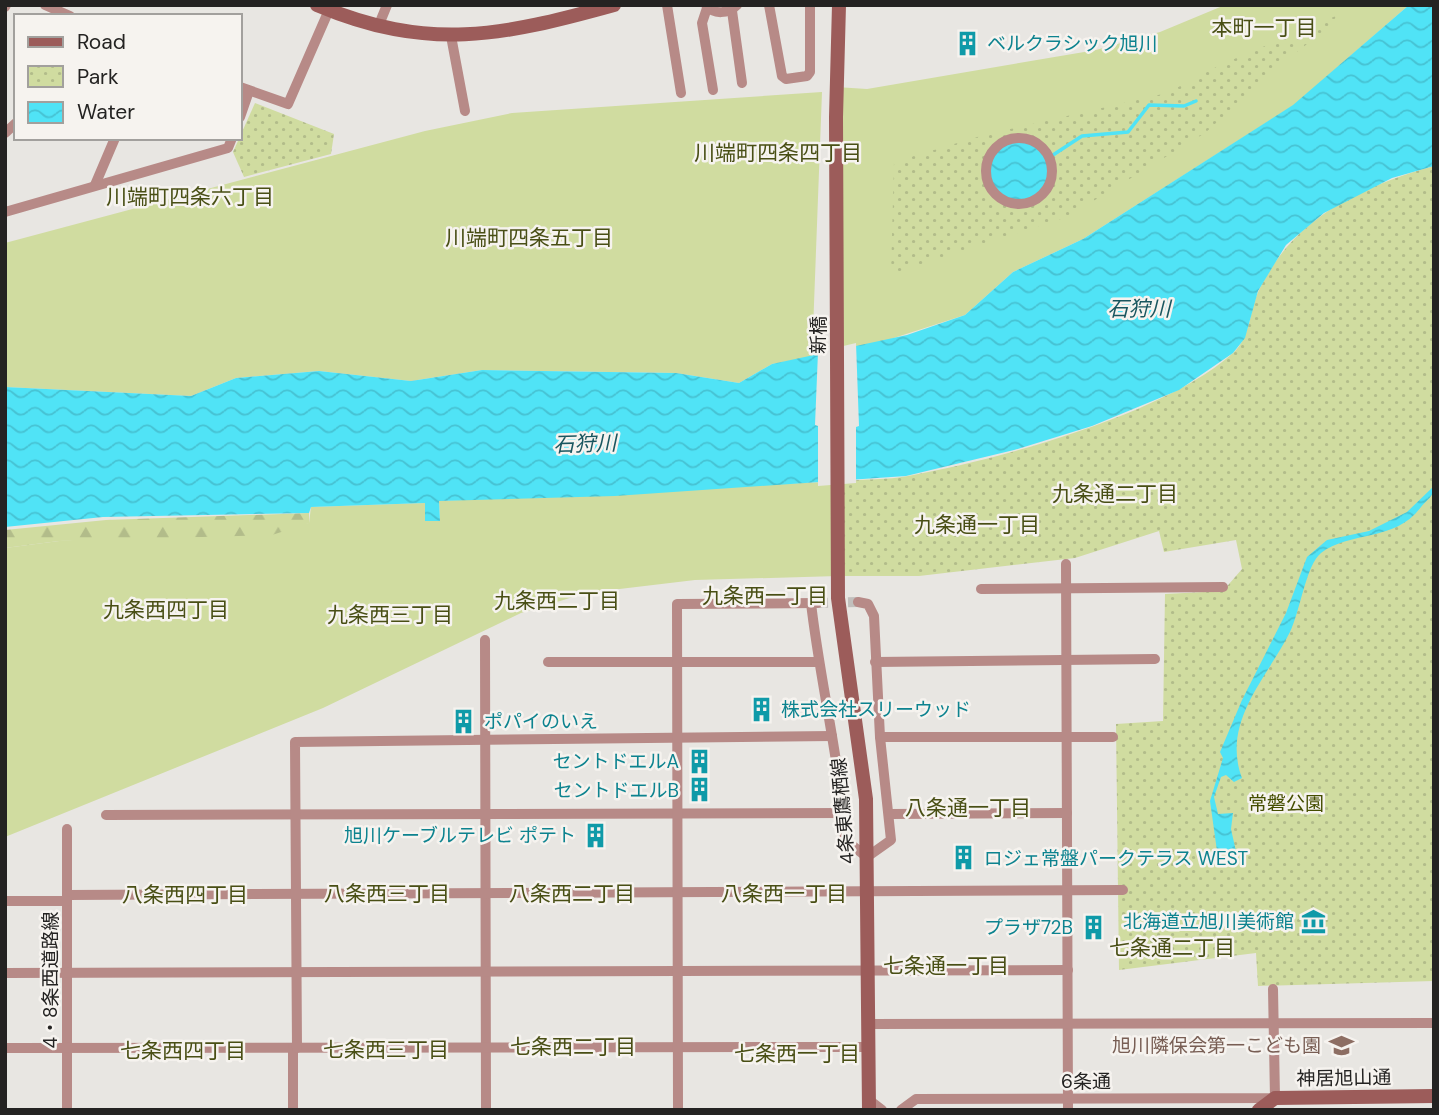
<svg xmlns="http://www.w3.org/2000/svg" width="1439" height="1115" font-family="'DM Sans','Noto Sans JP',sans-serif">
<defs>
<pattern id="forest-firs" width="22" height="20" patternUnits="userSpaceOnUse" patternTransform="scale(1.75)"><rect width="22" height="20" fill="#d0dca0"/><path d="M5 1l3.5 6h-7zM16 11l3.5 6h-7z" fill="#b2bc8a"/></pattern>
<pattern id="park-dots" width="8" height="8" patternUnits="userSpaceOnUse" patternTransform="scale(1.75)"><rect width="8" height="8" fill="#d0dca0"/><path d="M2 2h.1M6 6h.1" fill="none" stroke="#b2bc8a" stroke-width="1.8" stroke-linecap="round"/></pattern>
<pattern id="water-waves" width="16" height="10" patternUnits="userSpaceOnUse" patternTransform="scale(1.75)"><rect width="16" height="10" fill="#50e3f6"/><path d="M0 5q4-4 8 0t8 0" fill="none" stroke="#46c2d3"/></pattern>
</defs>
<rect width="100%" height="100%" fill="#e8e6e2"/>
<g fill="#d0dca0">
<polygon points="1225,5 1409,5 1294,105 1083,239 1013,272 965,315 838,356 836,87 867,89 1096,50 1160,32"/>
<polygon points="822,92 812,357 772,364 739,383 676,373 482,370 411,381 319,371 236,378 191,396 5,387 5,243 425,131 512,113"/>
<polygon points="844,481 838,576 695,580 586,593 521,613 323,708 5,837 5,548 59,541 309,523 311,507 425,503 425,521 440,521 439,501"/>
</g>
<polygon fill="url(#forest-firs)" points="309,513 309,523 272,535 59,541 5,548 5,530 106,520"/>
<g fill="url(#park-dots)">
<polygon points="1350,10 1278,67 1205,133 1067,217 891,274 894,162 984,135 1167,93 1220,65"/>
<polygon points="255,103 334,134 331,154 244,177 233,152"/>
<path d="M1434,166V981L1258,986L1256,953L1119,970L1116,724L1163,721L1165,594L1223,591L1242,569L1236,540L1164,552L1159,531L1075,558L919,576H838L844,481C865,479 887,480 908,476C997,460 1166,414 1233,353C1251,337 1249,311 1259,290C1294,217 1360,187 1434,166Z"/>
</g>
<g fill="url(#water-waves)">
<polygon points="1409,5 1434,5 1434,166 1392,178 1324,213 1286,245 1258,291 1245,338 1233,353 1179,390 1092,426 1014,450 906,476 615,496 439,501 440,521 425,521 425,503 311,507 309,513 103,517 5,527 5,387 191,396 236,378 319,371 411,381 482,370 676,373 739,383 772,364 907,335 965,315 1013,272 1083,239 1293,105"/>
<circle cx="1019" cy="171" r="30"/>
<path d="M1434,486C1434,497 1427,499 1421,507C1396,542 1349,531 1321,553C1306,565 1300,612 1290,632C1267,678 1221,722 1242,778L1234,782L1226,775L1221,777L1214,797L1218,814L1233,813L1231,829L1237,856L1217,851L1210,801L1223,758L1220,752L1242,700L1286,613L1307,557L1327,540L1369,531L1407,512Z"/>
</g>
<polygon fill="#e8e6e2" points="856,343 859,426 856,427 856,483 818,486 818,426 815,425 818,352"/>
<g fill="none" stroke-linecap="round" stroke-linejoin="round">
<polyline stroke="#50e3f6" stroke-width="3.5" points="1053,155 1082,136 1128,132 1149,105 1184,106 1196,101"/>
<polyline stroke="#c1bfbc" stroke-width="10" stroke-dasharray="10 5" stroke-linecap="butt" points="818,603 858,602"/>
<g stroke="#b78a87" stroke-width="10">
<polyline points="45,5 70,16"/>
<polyline points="667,5 681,93"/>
<path d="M706,5C714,15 728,14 737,5"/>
<polyline points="769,5 782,76 786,79 807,76 810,72 810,5"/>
<polyline points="5,7 6,5"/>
<polyline points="707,8 702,23 713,90"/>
<polyline points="732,11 742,83"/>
<polyline points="378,27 387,5"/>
<polyline points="451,36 465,111"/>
<polyline points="240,87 288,104 329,10"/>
<polyline points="240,117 249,91"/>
<polyline points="5,133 16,123"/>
<circle cx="1019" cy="171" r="33"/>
<polyline points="95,185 115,138"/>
<polyline points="5,212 228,148 232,138"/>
<polyline points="1066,564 1068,1110"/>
<polyline points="981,589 1223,587"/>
<path d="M811,603C820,682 840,760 845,840L867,857L891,840L880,737L874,616L868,604L858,602"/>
<polyline points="485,640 486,1110"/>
<polyline points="548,662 817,662"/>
<polyline points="875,662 1155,659"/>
<polyline points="880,737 1113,737"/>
<polyline points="890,814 1067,813"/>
<polyline points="106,815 844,813"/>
<polyline points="67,829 67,1110"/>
<polyline points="67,895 1123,890"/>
<polyline points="5,901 67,901"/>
<polyline points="5,973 1068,970"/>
<polyline points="868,1024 1434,1023"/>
<polyline points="5,1048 868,1047"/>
<polyline points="293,1048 293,1110"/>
<polyline points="297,1048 295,742 832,736"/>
<polyline points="869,1100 882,1110"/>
<polyline points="678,1110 677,604 818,603"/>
<polyline points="901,1110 916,1099 1275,1098 1273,989"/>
</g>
<g stroke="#9c5c5a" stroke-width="14">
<path d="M317,5C428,52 502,36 614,5"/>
<polyline points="839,5 836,117 838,598 866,799 869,1110"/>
<polyline points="1259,1110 1275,1098 1434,1096"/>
</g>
</g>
<defs>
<symbol id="building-bare" viewBox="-9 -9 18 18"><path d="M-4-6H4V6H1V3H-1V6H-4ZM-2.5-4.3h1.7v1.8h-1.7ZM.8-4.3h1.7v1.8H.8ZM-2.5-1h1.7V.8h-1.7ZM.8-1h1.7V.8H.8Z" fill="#0f9aa8" stroke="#f6f3ef" stroke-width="2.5" paint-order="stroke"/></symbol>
<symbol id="museum-bare" viewBox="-9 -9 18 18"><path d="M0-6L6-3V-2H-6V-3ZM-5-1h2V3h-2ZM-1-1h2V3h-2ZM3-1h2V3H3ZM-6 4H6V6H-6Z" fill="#0f9aa8" stroke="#f6f3ef" stroke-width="2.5" paint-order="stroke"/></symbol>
<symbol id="school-bare" viewBox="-9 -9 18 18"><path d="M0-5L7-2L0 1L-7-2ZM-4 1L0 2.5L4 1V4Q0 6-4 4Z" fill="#8d6e63" stroke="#f6f3ef" stroke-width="2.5" paint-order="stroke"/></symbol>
</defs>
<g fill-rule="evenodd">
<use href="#building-bare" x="950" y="26" width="35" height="35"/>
<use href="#building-bare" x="744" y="692" width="35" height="35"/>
<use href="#building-bare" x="446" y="704" width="35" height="35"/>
<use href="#building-bare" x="682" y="744" width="35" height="35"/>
<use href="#building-bare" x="682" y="772" width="35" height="35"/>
<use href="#building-bare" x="578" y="818" width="35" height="35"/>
<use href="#building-bare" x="946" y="840" width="35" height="35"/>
<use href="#museum-bare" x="1296" y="904" width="35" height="35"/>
<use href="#building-bare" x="1076" y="910" width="35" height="35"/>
<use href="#school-bare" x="1324" y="1028" width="35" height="35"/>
</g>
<g text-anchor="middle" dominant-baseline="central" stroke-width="5" stroke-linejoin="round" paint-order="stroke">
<g font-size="19" fill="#0d838f" stroke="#f6f3ef" text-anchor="end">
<text x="987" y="43" text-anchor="start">ベルクラシック旭川</text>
<text x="781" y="709" text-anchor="start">株式会社スリーウッド</text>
<text x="484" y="721" text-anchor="start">ポパイのいえ</text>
<text x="679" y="761">セントドエルA</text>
<text x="679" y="790">セントドエルB</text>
<text x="576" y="835">旭川ケーブルテレビ ポテト</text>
<text x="984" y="858" text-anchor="start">ロジェ常盤パークテラス WEST</text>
<text x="1294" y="921">北海道立旭川美術館</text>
<text x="1073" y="927">プラザ72B</text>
</g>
<g font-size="19" fill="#242322" stroke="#f6f3ef">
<text transform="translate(818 335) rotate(-90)">新橋</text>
<text transform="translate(843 811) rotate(-95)">4条東鷹栖線</text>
<text transform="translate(50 980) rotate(-90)">4・8条西道路線</text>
<text transform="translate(1344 1078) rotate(-1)">神居旭山通</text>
<text x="1086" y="1081">6条通</text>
</g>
<g font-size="19" fill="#454e00" stroke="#f6f3ef">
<text x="1286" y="803">常磐公園</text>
</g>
<g font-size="19" fill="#785e54" stroke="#f6f3ef" text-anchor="end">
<text x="1321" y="1045">旭川隣保会第一こども園</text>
</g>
<g font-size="21" fill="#494f15" stroke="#f6f3ef">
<text x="1264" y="28">本町一丁目</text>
<text x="778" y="153">川端町四条四丁目</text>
<text x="190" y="197">川端町四条六丁目</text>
<text x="529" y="238">川端町四条五丁目</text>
<text x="1115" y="494">九条通二丁目</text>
<text x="977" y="525">九条通一丁目</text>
<text x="765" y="596">九条西一丁目</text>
<text x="557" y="601">九条西二丁目</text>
<text x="166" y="610">九条西四丁目</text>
<text x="390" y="615">九条西三丁目</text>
<text x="968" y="808">八条通一丁目</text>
<text x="387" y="894">八条西三丁目</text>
<text x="572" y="894">八条西二丁目</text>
<text x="784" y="894">八条西一丁目</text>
<text x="185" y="895">八条西四丁目</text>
<text x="1172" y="948">七条通二丁目</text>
<text x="946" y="966">七条通一丁目</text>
<text x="573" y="1047">七条西二丁目</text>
<text x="386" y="1050">七条西三丁目</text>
<text x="183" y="1051">七条西四丁目</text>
<text x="797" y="1054">七条西一丁目</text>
</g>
<g font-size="21" font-style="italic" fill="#19565f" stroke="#f6f3ef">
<text x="1139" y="309">石狩川</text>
<text transform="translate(585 444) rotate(-2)">石狩川</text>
</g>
</g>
<rect width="1439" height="1115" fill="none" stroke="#242322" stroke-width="14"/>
<rect x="14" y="14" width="228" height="126" fill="#f6f3ef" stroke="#a2a09d" stroke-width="2"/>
<rect x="28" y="37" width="35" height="10" fill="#9c5c5a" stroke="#a2a09d" stroke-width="2"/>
<text x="77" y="49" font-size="21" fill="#242322">Road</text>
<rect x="28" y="66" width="35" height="21" fill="url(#park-dots)" stroke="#a2a09d" stroke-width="2"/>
<text x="77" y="84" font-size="21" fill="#242322">Park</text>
<rect x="28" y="102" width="35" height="21" fill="url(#water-waves)" stroke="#a2a09d" stroke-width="2"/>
<text x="77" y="119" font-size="21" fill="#242322">Water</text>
</svg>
